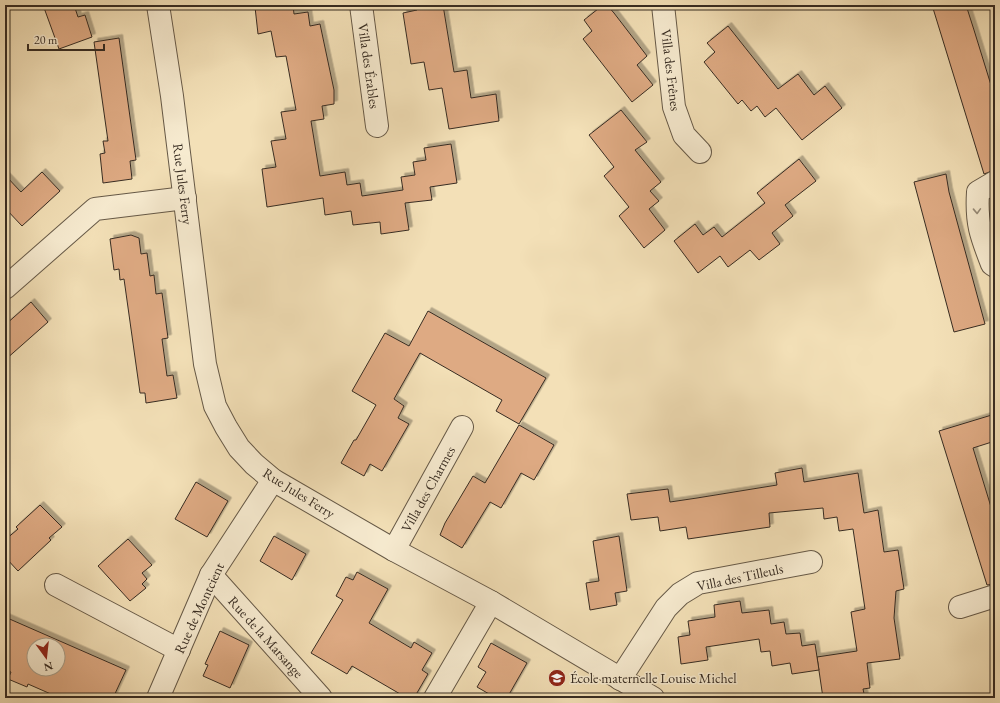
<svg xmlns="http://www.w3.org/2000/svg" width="1000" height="703" font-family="'EB Garamond',serif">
<defs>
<filter id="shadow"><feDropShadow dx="3.5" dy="-3.5" stdDeviation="0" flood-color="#0004"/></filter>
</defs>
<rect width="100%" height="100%" fill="#f3e0b7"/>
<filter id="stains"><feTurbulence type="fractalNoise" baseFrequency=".005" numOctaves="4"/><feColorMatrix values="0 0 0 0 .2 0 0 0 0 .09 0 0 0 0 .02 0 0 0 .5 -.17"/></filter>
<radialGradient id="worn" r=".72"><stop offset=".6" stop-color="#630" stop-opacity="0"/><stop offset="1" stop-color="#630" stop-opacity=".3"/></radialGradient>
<g fill="#deaa83" stroke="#372c22" fill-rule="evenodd" filter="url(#shadow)">
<polygon points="43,5 74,5 78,17 85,15 92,37 59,49"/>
<polygon points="268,5 293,5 294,14 308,12 310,26 320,24 334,90 334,104 322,106 324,119 311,121 320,176 345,172 347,185 360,183 362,196 403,190 401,177 415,175 413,162 426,160 424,148 451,144 457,183 430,187 432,200 405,203 409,230 381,234 380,222 353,225 351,211 325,215 323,198 267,207 262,169 276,167 271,141 286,139 281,112 296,110 286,56 276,57 271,31 258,34 255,7"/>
<polygon points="416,5 443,5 454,72 467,70 471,98 496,94 499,121 449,129 442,88 429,90 424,62 411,64 403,13 417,10"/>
<polygon points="603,5 607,5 614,13 647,56 637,65 653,85 632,102 583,39 592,31 584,20"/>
<polygon points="932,5 966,5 974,30 995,98 995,170 984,174"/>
<polygon points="728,26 778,89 798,74 814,95 825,86 842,108 802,140 776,108 765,117 757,106 751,111 742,100 738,104 704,62 715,52 707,43"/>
<polygon points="119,38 136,160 130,161 132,179 103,183 100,154 105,153 103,141 108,141 94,42"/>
<polygon points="621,110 647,142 635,150 661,182 650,191 659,201 649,209 665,230 644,248 619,216 629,207 604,176 614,167 589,135"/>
<polygon points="799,159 816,181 785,205 793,216 772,233 780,244 759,260 750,250 728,267 720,256 698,273 674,241 695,224 703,235 714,227 722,237 765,203 757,193"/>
<polygon points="42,172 60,191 22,226 5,208 5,175 21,192"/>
<polygon points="946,174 949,192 985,324 954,332 914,182"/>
<polygon points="131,235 139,238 141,254 147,253 150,276 154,275 156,294 162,293 168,338 162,339 167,376 173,375 177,398 146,403 145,393 140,393 124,279 120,280 119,269 114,270 110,239"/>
<polygon points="31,302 48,322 5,360 5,325"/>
<polygon points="428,311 546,378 519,424 496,411 502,400 420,353 394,399 404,406 398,418 409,424 382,471 370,464 364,476 341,463 354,440 356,440 376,405 352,391 385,333 409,346"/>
<polygon points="995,414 995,441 973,448 995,520 995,584 987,585 939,431"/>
<polygon points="519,425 554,445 534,480 521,473 501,508 490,502 462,548 440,535 445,523 473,476 485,483"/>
<polygon points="802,468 804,482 858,473 864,513 878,510 884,552 898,550 904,589 896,591 894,618 900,659 867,663 870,688 863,689 865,698 823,698 817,657 857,651 851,612 865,609 853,529 839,531 837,517 824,519 823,508 769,513 770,527 688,539 686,527 660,531 658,517 631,520 627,494 668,489 670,502 697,498 777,485 775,473"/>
<polygon points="196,482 228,501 207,537 175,519"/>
<polygon points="40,505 62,527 49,538 51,540 18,571 5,557 5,540 18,529 16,527"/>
<polygon points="274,536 306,554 292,580 260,561"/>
<polygon points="619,536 627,591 615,593 617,605 590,610 586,583 599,581 593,541"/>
<polygon points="128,539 152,565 142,573 147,579 142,584 146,588 130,601 98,566"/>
<polygon points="357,572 388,589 369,623 411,648 414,642 432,653 422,670 428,674 414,698 407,698 352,666 347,674 311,653 343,600 336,596 346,577 353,580"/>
<polygon points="740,601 742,613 769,610 771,624 784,622 786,634 800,633 802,646 815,644 819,670 792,674 790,663 772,666 770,651 761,652 759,639 706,647 708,660 681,664 678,637 690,635 688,621 715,617 714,605"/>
<path d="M5,617L126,670L113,698H60L28,684L27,687L8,679L11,672L5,670ZM34,645H58V669H34Z"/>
<polygon points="220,631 249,645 230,688 203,676 208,665 205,664"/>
<polygon points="491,643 527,663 507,698 496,698 477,687 486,672 478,667"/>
</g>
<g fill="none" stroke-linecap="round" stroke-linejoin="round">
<defs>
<g id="street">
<polyline points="158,5 172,96 205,364 215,406 226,427 239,448 254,464 273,480 394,550 491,602 653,698"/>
<polyline points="361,5 377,126"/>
<polyline points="663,5 674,107 684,135 700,152"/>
<path d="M995,182L978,192C976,223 981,236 992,264L995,266"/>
<polyline points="5,288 95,209 185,198"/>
<polyline points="394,550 462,427"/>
<polyline points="211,575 321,698"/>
<polyline points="56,585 179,650"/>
<polyline points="960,607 995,596"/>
<polyline points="620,679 666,608 680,594 698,583 811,562"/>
<polyline points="158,698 211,575 273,480"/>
<polyline points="435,698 491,602"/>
</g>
</defs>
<use href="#street" stroke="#665947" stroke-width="24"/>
<use href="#street" stroke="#f7ebd0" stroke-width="22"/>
</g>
<defs><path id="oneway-chevron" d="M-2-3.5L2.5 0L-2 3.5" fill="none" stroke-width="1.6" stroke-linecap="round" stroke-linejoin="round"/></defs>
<use stroke="#978c79" href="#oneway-chevron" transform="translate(977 211) rotate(88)"/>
<defs>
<symbol id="school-disc" viewBox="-11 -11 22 22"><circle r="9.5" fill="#8f2418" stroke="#f7ebd0"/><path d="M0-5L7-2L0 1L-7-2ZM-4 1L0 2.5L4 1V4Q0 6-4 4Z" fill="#fff"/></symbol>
</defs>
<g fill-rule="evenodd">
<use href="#school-disc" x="547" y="668" width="20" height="20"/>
</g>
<g text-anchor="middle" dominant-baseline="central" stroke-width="3" stroke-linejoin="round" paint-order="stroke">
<g font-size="14" fill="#372c22" stroke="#f7ebd0">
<text transform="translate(369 66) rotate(82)">Villa des Érables</text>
<text transform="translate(671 70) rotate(83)">Villa des Frênes</text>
<text transform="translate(183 184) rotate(83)">Rue Jules Ferry</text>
<text transform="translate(428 489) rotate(-61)">Villa des Charmes</text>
<text transform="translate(299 493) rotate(32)">Rue Jules Ferry</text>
<text transform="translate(740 577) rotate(-12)">Villa des Tilleuls</text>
<text transform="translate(199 608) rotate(-65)">Rue de Montcient</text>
<text transform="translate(266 637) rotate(48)">Rue de la Marsange</text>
</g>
<g font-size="14" fill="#372c22" stroke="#f7ebd0" text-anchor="start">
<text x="570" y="678">École maternelle Louise Michel</text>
</g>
</g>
<rect width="1000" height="703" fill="none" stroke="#f3e0b7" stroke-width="20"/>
<rect x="6" y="6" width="988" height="691" fill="none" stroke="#372c22" stroke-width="2"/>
<rect x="10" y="10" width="980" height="683" fill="none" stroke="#372c22"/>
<g transform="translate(46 657) rotate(165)"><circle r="19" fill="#f7ebd0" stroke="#aa9f8a"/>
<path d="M0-3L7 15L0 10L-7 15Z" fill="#8f2418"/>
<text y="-6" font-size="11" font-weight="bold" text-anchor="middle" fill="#372c22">N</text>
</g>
<path d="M28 44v6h76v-6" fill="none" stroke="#372c22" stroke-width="2"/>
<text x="34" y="44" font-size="12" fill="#372c22" stroke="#f7ebd0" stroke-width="3" paint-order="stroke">20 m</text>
<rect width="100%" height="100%" filter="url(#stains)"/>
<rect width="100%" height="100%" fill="url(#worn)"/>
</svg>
